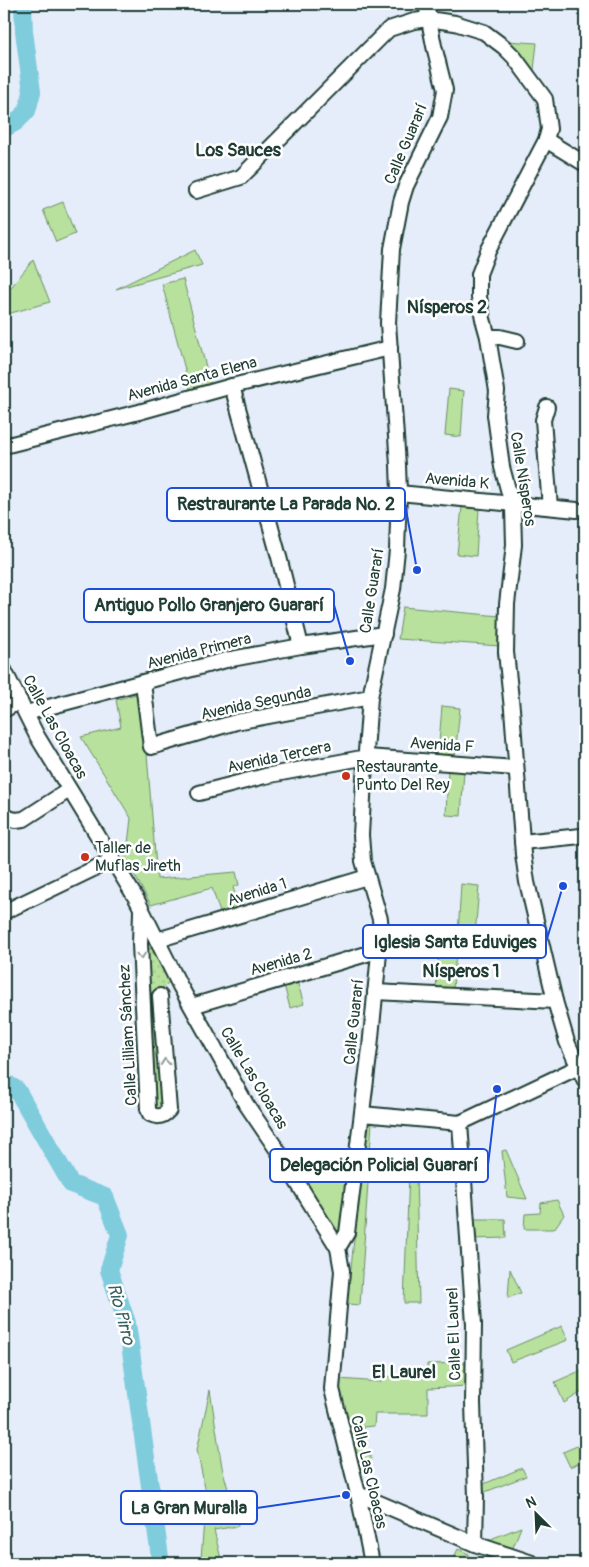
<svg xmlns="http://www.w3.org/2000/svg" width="589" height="1567" font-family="Pangolin,sans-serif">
<defs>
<pattern id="grass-dots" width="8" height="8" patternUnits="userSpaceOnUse" patternTransform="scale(1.25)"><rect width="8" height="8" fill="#b7e19d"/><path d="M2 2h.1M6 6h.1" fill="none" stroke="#9dc288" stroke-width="1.8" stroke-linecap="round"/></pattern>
</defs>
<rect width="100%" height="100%" fill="#e6edfa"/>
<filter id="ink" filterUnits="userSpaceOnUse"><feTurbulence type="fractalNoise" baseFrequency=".02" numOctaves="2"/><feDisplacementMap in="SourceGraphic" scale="10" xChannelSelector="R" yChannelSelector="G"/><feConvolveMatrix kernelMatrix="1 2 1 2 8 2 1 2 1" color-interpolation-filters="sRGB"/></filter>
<g filter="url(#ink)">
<path fill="url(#grass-dots)" stroke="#6b8f68" d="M149,948L155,950L170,979C166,989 156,991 147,995L146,950Z"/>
<g fill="#b7e19d" stroke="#6b8f68">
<polygon points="506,41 537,43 534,70"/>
<polygon points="63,202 75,234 56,242 43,210"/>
<polygon points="195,250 202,265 116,289"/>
<polygon points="33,260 50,302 4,315 4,296"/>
<polygon points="183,279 211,386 191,392 162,284"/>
<polygon points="449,389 464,391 461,437 445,435"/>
<polygon points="462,507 479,509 476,556 457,554"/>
<polygon points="403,607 500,616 500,646 398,639"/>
<polygon points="142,692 157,879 236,872 239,885 233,887 240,911 221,916 212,888 151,905 120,849 128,844 131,818 81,737 121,727 116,700"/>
<polygon points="442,706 460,708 455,757 438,755"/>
<polygon points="448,769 464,771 461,816 446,815"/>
<polygon points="461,884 479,886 475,936 458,935"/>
<polygon points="440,938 457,940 453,989 436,988"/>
<polygon points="297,981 304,1004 290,1008 284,985"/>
<polygon points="158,1002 165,1108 154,1112 147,1004"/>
<polygon points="367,1121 372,1122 360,1305 347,1304"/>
<polygon points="506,1150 527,1199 507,1197 502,1151"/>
<polygon points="350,1156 344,1231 337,1237 297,1171"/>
<polygon points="409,1172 416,1173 419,1303 404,1303"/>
<polygon points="557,1200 564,1215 554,1229 524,1229 525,1214 540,1213 541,1203"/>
<polygon points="470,1219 505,1219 506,1238 471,1239"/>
<polygon points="510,1269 521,1293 508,1298"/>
<polygon points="562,1326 568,1340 511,1362 506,1350"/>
<polygon points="469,1363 469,1386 428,1388 428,1414 375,1414 374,1426 363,1427 363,1454 371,1455 370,1471 357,1472 338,1394 338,1379 382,1382 383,1377 427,1374 427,1364"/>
<polygon points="582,1370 585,1378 585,1390 564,1403 555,1382"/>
<polygon points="210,1390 222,1467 238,1526 214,1530 221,1559 201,1559 206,1493 197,1450"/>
<polygon points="584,1443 585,1446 585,1460 570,1467 563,1452"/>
<polygon points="522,1468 526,1476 480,1494 479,1486"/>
<polygon points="521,1527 512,1550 483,1542"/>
<polygon points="458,1549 469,1554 467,1563 451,1563"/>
</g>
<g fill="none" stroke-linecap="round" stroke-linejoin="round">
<g stroke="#7fccdd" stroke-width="18">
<polyline points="5,128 16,122 27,111 32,92 24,31 23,4"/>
<polyline points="4,1082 17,1090 71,1184 105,1197 120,1235 109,1270 127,1323 160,1557 158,1563"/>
</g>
<defs>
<g id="minor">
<polyline points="546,140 585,164"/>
<polyline points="196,191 241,177 389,29 414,21 428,19 455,23 484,32 504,47 514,57 545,99 549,129 546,140 488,251 479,274 479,297 483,319 488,337 497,391 495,415 502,467 513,508 514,545 507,604 506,652 512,709 523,854 527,882 555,1001 567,1042 585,1081"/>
<polyline points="488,337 500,337 517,341"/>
<polyline points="232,386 279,557 301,646"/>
<polyline points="547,407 543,420 550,507"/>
<polyline points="4,446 139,412 232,386 390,348"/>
<polyline points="399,493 577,510"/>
<polyline points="4,670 37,736 137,900 180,986 246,1104 278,1151 338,1248 342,1271 332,1389 358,1494 372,1563"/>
<polyline points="143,683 151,747 236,722 370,697"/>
<polyline points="4,710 20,701"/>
<polyline points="26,713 226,660 301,646 384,634"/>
<polyline points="199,793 265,776 367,757 516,768"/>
<polyline points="4,817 16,820 24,819 69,790"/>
<polyline points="522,842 581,836"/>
<path d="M141,911L140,944L148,1109L150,1114C158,1118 163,1117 169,1110L160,996"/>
<polyline points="4,912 112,860"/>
<polyline points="157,940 367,877"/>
<polyline points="375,992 555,1001"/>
<polyline points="192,1006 380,950"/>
<polyline points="362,1114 460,1123 585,1064"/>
<polyline points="460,1123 474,1324 473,1403 476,1497 475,1544"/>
<polyline points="338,1248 347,1233 370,1048 381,932 380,919 363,861 361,835 364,779 370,697 393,589 397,550 399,493 398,465 388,323 392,249 401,202 406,186 440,117 445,90 434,46 426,4"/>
<polyline points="358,1494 475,1544 532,1563"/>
</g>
</defs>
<use href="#minor" stroke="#1f3d34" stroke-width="18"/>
<use href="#minor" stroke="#fff" stroke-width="14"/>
</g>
<defs><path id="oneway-chevron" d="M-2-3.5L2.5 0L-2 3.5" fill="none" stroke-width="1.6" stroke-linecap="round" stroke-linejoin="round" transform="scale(1.25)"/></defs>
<g stroke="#8f9e9a">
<use href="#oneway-chevron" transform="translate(141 956) rotate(87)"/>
<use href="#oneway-chevron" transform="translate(165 1062) rotate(-95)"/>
</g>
</g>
<g fill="#c8321e" stroke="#fff" stroke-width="2">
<circle cx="346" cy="776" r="5"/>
<circle cx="85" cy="857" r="5"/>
</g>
<g text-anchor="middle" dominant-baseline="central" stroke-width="5" stroke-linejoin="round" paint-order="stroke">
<g font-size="16" fill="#1f3d34" stroke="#fff">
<text transform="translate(406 144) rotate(-67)">Calle Guararí</text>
<text transform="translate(192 379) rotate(-15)">Avenida Santa Elena</text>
<text transform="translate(523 479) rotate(81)">Calle Nísperos</text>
<text transform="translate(457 481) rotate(5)">Avenida K</text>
<text transform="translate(372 591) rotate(-81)">Calle Guararí</text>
<text transform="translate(199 651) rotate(-14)">Avenida Primera</text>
<text transform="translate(256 703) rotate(-12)">Avenida Segunda</text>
<text transform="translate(55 727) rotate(61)">Calle Las Cloacas</text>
<text transform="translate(442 745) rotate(4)">Avenida F</text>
<text transform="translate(279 757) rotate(-12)">Avenida Tercera</text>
<text transform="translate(257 892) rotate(-17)">Avenida 1</text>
<text transform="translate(281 962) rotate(-16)">Avenida 2</text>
<text transform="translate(354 1022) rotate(-84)">Calle Guararí</text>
<text transform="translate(128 1035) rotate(-93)">Calle Lilliam Sánchez</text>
<text transform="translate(254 1078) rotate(59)">Calle Las Cloacas</text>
<text transform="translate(454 1334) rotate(-92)">Calle El Laurel</text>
<text transform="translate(369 1472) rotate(77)">Calle Las Cloacas</text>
</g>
<g font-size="16" fill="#1f3d34" stroke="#fff" text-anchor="start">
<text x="356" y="767">Restaurante<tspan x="356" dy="18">Punto Del Rey</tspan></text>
<text x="95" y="848">Taller de<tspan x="95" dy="18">Muflas Jireth</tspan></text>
</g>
<g font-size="18" font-weight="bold" fill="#1f3d34" stroke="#fff">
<text x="238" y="150">Los Sauces</text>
<text x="447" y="307">Nísperos 2</text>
<text x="461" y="971">Nísperos 1</text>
<text x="404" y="1372">El Laurel</text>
</g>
<g font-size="18" font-style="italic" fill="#37615e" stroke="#fff">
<text transform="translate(121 1314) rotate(75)">Rio Pirro</text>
</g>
</g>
<path fill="none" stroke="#1d4ed8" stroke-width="2" d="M417 570L405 504M350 661L334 605M563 886L546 942M497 1089L488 1165M346 1495L257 1508"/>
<g fill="#1d4ed8" stroke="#fff" stroke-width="2">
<circle cx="417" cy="570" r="5"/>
<circle cx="350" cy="661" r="5"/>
<circle cx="563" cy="886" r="5"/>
<circle cx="497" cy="1089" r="5"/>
<circle cx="346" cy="1495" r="5"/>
</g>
<g fill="#fff" stroke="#1d4ed8" stroke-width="2">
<rect x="167" y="488" width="238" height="33" rx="5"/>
<rect x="84" y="589" width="250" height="33" rx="5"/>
<rect x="363" y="925" width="183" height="33" rx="5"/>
<rect x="270" y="1149" width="218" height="33" rx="5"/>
<rect x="121" y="1491" width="136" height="33" rx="5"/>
</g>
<g font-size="18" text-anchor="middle" font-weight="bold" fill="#1f3d34">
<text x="286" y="510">Restraurante La Parada No. 2</text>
<text x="209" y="611">Antiguo Pollo Granjero Guararí</text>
<text x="455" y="948">Iglesia Santa Eduviges</text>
<text x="379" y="1171">Delegación Policial Guararí</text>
<text x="189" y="1514">La Gran Muralla</text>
</g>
<rect width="589" height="1567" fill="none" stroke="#fff" stroke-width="20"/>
<rect x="10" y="10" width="569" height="1547" fill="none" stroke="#1f3d34" stroke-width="2" filter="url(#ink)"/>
<g transform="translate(536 1514) rotate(336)" stroke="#ffffff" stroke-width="4" paint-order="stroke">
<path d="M0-4L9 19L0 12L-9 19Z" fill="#1f3d34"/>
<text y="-8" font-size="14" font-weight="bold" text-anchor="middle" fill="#1f3d34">N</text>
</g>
</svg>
